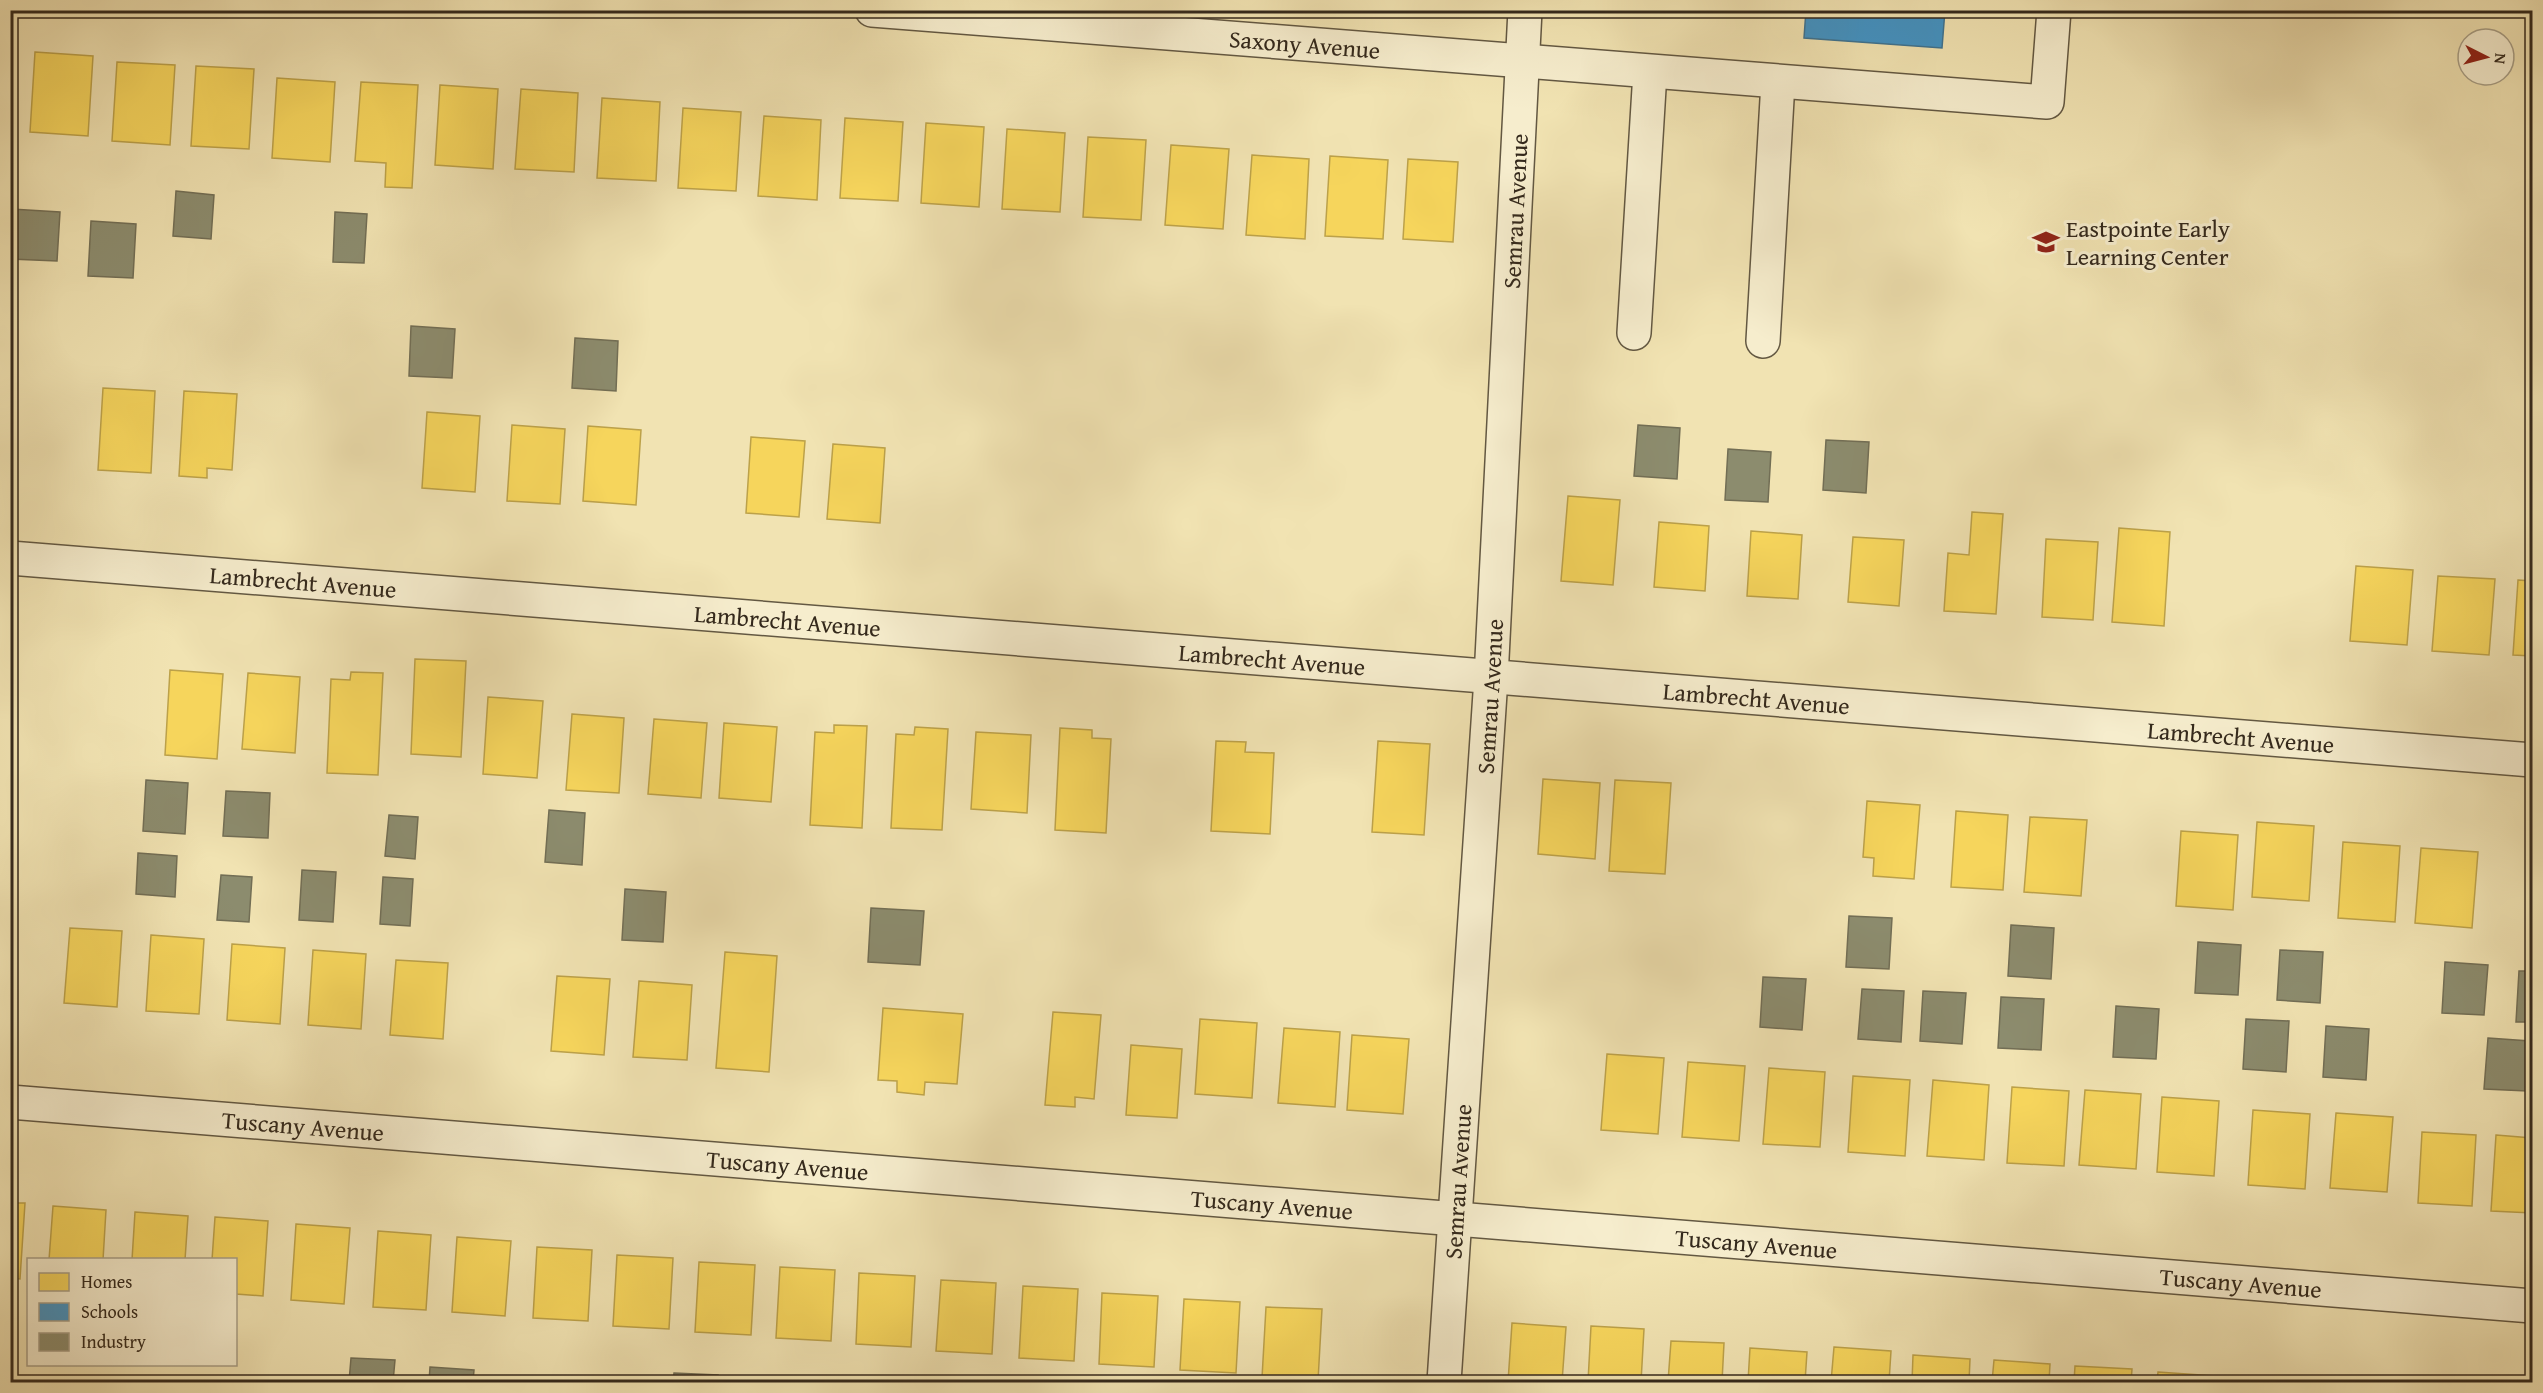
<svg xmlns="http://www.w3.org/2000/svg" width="2543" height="1393" font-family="'Gentium Book Plus',serif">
<rect width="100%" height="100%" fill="#f1e3b2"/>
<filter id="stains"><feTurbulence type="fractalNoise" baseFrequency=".00333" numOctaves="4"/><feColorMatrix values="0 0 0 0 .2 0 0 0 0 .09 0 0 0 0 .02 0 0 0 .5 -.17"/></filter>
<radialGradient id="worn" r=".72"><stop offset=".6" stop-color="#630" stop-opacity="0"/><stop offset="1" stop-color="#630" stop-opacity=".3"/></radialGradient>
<g fill="#f6d55c" stroke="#bca149" stroke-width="1.5">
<polygon points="35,52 93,56 88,136 30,132"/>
<polygon points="117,62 175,65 170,145 112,141"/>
<polygon points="196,66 254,69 249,149 191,146"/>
<polygon points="277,78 335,82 330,162 272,158"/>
<polygon points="361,82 418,85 412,188 385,187 386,163 355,161"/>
<polygon points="440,85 498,89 493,169 435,165"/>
<polygon points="521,89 578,93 574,172 515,169"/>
<polygon points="602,98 660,102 656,181 597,178"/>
<polygon points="683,108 741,112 736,191 678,188"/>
<polygon points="764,116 821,120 817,200 758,196"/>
<polygon points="845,118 903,122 898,201 840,198"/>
<polygon points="926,123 984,127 979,207 921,203"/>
<polygon points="1007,129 1065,133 1060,212 1002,209"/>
<polygon points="1088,137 1146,140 1141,220 1083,217"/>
<polygon points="1171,145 1229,149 1223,229 1165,225"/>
<polygon points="1252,155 1309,159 1305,239 1246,235"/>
<polygon points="1330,156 1388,160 1383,239 1325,236"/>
<polygon points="1408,159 1458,162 1453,242 1403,239"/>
<polygon points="103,388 155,391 151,473 98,470"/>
<polygon points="184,391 237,394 232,470 207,468 207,478 179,476"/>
<polygon points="427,412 480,416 475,492 422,488"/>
<polygon points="512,425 565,429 560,504 507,501"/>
<polygon points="588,426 641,430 636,505 583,501"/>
<polygon points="751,437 805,441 799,517 746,513"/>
<polygon points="833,444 885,448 880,523 827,519"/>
<polygon points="1568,496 1620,500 1613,585 1561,581"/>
<polygon points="1972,512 2003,514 1996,614 1944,611 1948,553 1969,555"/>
<polygon points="1659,522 1709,526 1705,591 1654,587"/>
<polygon points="2119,528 2170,532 2164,626 2112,622"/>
<polygon points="1751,531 1802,535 1798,599 1747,596"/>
<polygon points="1853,537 1904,540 1899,606 1848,602"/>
<polygon points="2046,539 2098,542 2093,620 2042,617"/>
<polygon points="2356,566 2413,570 2407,645 2350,641"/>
<polygon points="2438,576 2495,579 2489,655 2432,651"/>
<polygon points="2518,580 2532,581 2532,656 2513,655"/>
<polygon points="415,659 466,661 461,757 411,754"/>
<polygon points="170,670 223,674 217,759 165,755"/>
<polygon points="351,672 383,673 378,775 327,773 331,679 350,680"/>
<polygon points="248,673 300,677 295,753 242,749"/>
<polygon points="488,697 543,701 537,778 483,774"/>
<polygon points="572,714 624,718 619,793 566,790"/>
<polygon points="654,719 707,723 701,798 648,794"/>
<polygon points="724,723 777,727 771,802 719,798"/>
<polygon points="834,725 867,726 862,828 810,825 815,732 834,733"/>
<polygon points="915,727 948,729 942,830 891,828 896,734 914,735"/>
<polygon points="1060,728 1092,730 1092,738 1111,739 1106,833 1055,830"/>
<polygon points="976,732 1031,735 1027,813 971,809"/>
<polygon points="1216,741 1246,742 1245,752 1274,753 1270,834 1211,831"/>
<polygon points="1378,741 1430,744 1424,835 1372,832"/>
<polygon points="1543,779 1600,783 1595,859 1538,854"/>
<polygon points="1615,780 1671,783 1665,874 1609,871"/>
<polygon points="1867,801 1920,805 1914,879 1873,876 1874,858 1863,857"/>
<polygon points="1956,811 2008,815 2003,890 1951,887"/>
<polygon points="2030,817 2087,820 2081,896 2024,892"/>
<polygon points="2257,822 2314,826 2309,901 2252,897"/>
<polygon points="2181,831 2238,835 2233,910 2176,906"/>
<polygon points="2343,842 2400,846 2395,922 2338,918"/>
<polygon points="2421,848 2478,852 2472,928 2415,923"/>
<polygon points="70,928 122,931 117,1007 64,1003"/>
<polygon points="151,935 204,939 199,1014 146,1011"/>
<polygon points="232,944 285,948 280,1024 227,1020"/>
<polygon points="313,950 366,954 361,1029 308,1025"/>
<polygon points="725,952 777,956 769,1072 716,1068"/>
<polygon points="396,960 448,963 443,1039 390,1035"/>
<polygon points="557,976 610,979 604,1055 551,1051"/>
<polygon points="639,981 692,985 687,1060 633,1057"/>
<polygon points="883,1008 963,1014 957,1084 925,1082 924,1095 897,1092 897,1081 878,1080"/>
<polygon points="1053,1012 1101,1015 1094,1099 1075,1097 1075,1107 1045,1105"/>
<polygon points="1200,1019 1257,1023 1252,1098 1195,1094"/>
<polygon points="1284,1028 1340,1032 1335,1107 1278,1103"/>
<polygon points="1352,1035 1409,1039 1403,1114 1347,1110"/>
<polygon points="1131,1045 1182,1049 1177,1118 1126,1115"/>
<polygon points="1607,1054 1664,1058 1658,1134 1601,1130"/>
<polygon points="1688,1062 1745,1066 1739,1141 1682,1137"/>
<polygon points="1769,1068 1825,1072 1820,1147 1763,1144"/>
<polygon points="1853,1076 1910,1080 1905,1156 1848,1152"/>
<polygon points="1933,1080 1989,1085 1984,1160 1927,1156"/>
<polygon points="2012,1087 2069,1091 2064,1166 2007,1163"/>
<polygon points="2085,1090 2141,1094 2136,1169 2079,1165"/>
<polygon points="2162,1097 2219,1101 2214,1176 2157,1172"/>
<polygon points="2253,1110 2310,1114 2305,1189 2248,1185"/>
<polygon points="2336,1113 2393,1117 2387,1192 2330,1188"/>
<polygon points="2422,1132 2476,1135 2472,1206 2418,1203"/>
<polygon points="2496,1135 2532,1138 2532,1213 2491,1211"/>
<polygon points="10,1203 25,1203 20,1279 10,1278"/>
<polygon points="53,1206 106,1210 103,1260 49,1260"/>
<polygon points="135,1212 188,1216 185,1260 132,1260"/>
<polygon points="215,1217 268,1221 263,1296 236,1294 236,1260 212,1260"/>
<polygon points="296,1224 350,1228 344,1304 291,1300"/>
<polygon points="378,1231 431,1235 426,1310 373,1307"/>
<polygon points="457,1237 511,1241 505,1316 452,1312"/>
<polygon points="537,1247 592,1250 588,1321 533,1318"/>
<polygon points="617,1255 673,1258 669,1329 613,1326"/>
<polygon points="699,1262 755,1265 751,1335 695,1332"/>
<polygon points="780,1267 835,1270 831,1341 776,1338"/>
<polygon points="859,1273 915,1276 911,1347 856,1344"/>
<polygon points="941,1280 996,1283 992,1354 936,1351"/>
<polygon points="1023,1286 1078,1289 1074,1361 1019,1358"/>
<polygon points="1102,1293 1158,1296 1154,1367 1099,1364"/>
<polygon points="1184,1299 1240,1302 1236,1373 1180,1370"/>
<polygon points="1266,1307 1322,1309 1318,1381 1262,1378"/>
<polygon points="1512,1323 1566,1327 1562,1382 1508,1382"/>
<polygon points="1591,1326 1644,1329 1641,1382 1588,1382"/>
<polygon points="1671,1341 1724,1343 1722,1382 1668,1382"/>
<polygon points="1834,1347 1891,1351 1889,1382 1831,1382"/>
<polygon points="1750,1348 1807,1352 1805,1382 1748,1382"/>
<polygon points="1913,1355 1970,1359 1969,1382 1912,1382"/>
<polygon points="1994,1360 2050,1364 2049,1382 1992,1382"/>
<polygon points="2075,1366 2132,1369 2131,1382 2074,1382"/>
<polygon points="2158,1372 2215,1376 2215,1382 2157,1382"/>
</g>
<polygon fill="#4393c3" stroke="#3e7391" stroke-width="1.5" points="1806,10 1945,10 1942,48 1804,38"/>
<g fill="#8c8c6e" stroke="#726e55" stroke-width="1.5">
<polygon points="176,191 214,195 211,239 173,236"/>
<polygon points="11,209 60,212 57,261 10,259"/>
<polygon points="335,212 367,214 364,263 333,262"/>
<polygon points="91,221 136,224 133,278 88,276"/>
<polygon points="411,326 455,329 452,378 409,376"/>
<polygon points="575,338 618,341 616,391 572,388"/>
<polygon points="1638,425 1680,428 1677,479 1634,476"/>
<polygon points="1826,440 1869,442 1866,493 1823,490"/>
<polygon points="1728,449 1771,452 1768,502 1725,500"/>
<polygon points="146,780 188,783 185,834 143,831"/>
<polygon points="226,791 270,793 268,838 223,836"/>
<polygon points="549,810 585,813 582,865 545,862"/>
<polygon points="389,815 418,817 415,859 385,856"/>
<polygon points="138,853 177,856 175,897 136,894"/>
<polygon points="302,870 336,872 333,922 299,920"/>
<polygon points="221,875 252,877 249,922 217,920"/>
<polygon points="383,877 413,879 410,926 380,924"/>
<polygon points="625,889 666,892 663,942 622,940"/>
<polygon points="871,908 924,911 920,965 868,962"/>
<polygon points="1849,916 1892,918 1889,969 1846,967"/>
<polygon points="2011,925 2054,928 2051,979 2008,976"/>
<polygon points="2198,942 2241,945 2238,995 2195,993"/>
<polygon points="2280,950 2323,952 2320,1003 2277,1000"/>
<polygon points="2445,962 2488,965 2484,1015 2442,1013"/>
<polygon points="2519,971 2532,971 2532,1022 2516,1022"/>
<polygon points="1763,977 1806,979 1802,1030 1760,1027"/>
<polygon points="1862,989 1904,991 1901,1042 1858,1039"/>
<polygon points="1923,991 1966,993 1962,1044 1920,1041"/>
<polygon points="2001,997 2044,999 2041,1050 1998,1048"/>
<polygon points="2116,1006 2159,1009 2156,1059 2113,1057"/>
<polygon points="2246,1019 2289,1021 2286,1072 2243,1069"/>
<polygon points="2326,1026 2369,1029 2366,1080 2323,1077"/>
<polygon points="2488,1038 2530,1041 2527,1091 2484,1089"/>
<polygon points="351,1358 395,1360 393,1382 349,1382"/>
<polygon points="430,1367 474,1370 473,1382 429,1382"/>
<polygon points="674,1373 718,1375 717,1382 673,1382"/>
</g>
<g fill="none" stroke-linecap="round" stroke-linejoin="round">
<defs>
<g id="minor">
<path id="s1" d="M872,10L2047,102L2054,10"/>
<polyline points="1634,333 1650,72"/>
<polyline points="1763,341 1778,82"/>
<path id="s2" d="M10,558L2532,760"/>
<path id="s3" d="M10,1102L2532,1306"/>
<path id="s4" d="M1444,1382L1491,678L1525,10"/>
</g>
</defs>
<use href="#minor" stroke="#635842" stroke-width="36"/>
<use href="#minor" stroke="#f6edcd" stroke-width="33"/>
</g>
<defs>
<symbol id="school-bare" viewBox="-9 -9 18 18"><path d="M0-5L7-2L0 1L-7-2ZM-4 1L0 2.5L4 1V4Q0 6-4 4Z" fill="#8f2418" stroke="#f6edcd" stroke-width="2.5" paint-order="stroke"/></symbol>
</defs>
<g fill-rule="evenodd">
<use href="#school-bare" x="2027" y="223" width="38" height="38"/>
</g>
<g text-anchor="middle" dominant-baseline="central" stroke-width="6" stroke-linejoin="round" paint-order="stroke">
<g font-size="24" fill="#34291c" stroke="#f6edcd">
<text stroke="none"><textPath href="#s1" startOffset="434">Saxony Avenue</textPath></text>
<text stroke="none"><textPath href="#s4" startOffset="1173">Semrau Avenue</textPath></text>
<text stroke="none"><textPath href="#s2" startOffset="294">Lambrecht Avenue</textPath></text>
<text stroke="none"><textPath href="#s2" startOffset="780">Lambrecht Avenue</textPath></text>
<text stroke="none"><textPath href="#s2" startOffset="1266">Lambrecht Avenue</textPath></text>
<text stroke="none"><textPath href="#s4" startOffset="687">Semrau Avenue</textPath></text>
<text stroke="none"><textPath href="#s2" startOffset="1752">Lambrecht Avenue</textPath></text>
<text stroke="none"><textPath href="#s2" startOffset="2238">Lambrecht Avenue</textPath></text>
<text stroke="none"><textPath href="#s3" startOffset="294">Tuscany Avenue</textPath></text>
<text stroke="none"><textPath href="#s3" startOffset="780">Tuscany Avenue</textPath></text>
<text stroke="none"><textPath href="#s4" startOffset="201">Semrau Avenue</textPath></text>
<text stroke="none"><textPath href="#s3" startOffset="1266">Tuscany Avenue</textPath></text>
<text stroke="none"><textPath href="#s3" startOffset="1752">Tuscany Avenue</textPath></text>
<text stroke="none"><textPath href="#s3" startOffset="2238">Tuscany Avenue</textPath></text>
</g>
<g font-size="24" fill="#34291c" stroke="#f6edcd" text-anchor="start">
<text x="2066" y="228">Eastpointe Early<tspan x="2066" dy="28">Learning Center</tspan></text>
</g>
</g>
<rect width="2543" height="1393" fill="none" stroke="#f1e3b2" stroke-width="36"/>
<rect x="12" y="12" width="2519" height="1369" fill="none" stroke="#34291c" stroke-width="3"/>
<rect x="18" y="18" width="2507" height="1357" fill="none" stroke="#34291c" stroke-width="1.5"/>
<rect x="27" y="1258" width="210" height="108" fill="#f6edcd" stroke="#a89f86" stroke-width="1.5"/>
<rect x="39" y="1273" width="30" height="18" fill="#f6d55c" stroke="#a89f86" stroke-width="1.5"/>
<text x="81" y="1288" font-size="18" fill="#34291c">Homes</text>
<rect x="39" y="1303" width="30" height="18" fill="#4393c3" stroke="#a89f86" stroke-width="1.5"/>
<text x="81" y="1318" font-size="18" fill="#34291c">Schools</text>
<rect x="39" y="1333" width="30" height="18" fill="#8c8c6e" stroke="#a89f86" stroke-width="1.5"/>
<text x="81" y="1348" font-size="18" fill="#34291c">Industry</text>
<g transform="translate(2486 57) rotate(96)"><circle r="28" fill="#f6edcd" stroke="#a89f86" stroke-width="1.5"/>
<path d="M0-4.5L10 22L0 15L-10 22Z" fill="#8f2418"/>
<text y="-9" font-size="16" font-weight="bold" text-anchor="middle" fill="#34291c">N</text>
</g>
<rect width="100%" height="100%" filter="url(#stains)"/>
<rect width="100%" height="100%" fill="url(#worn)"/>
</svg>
